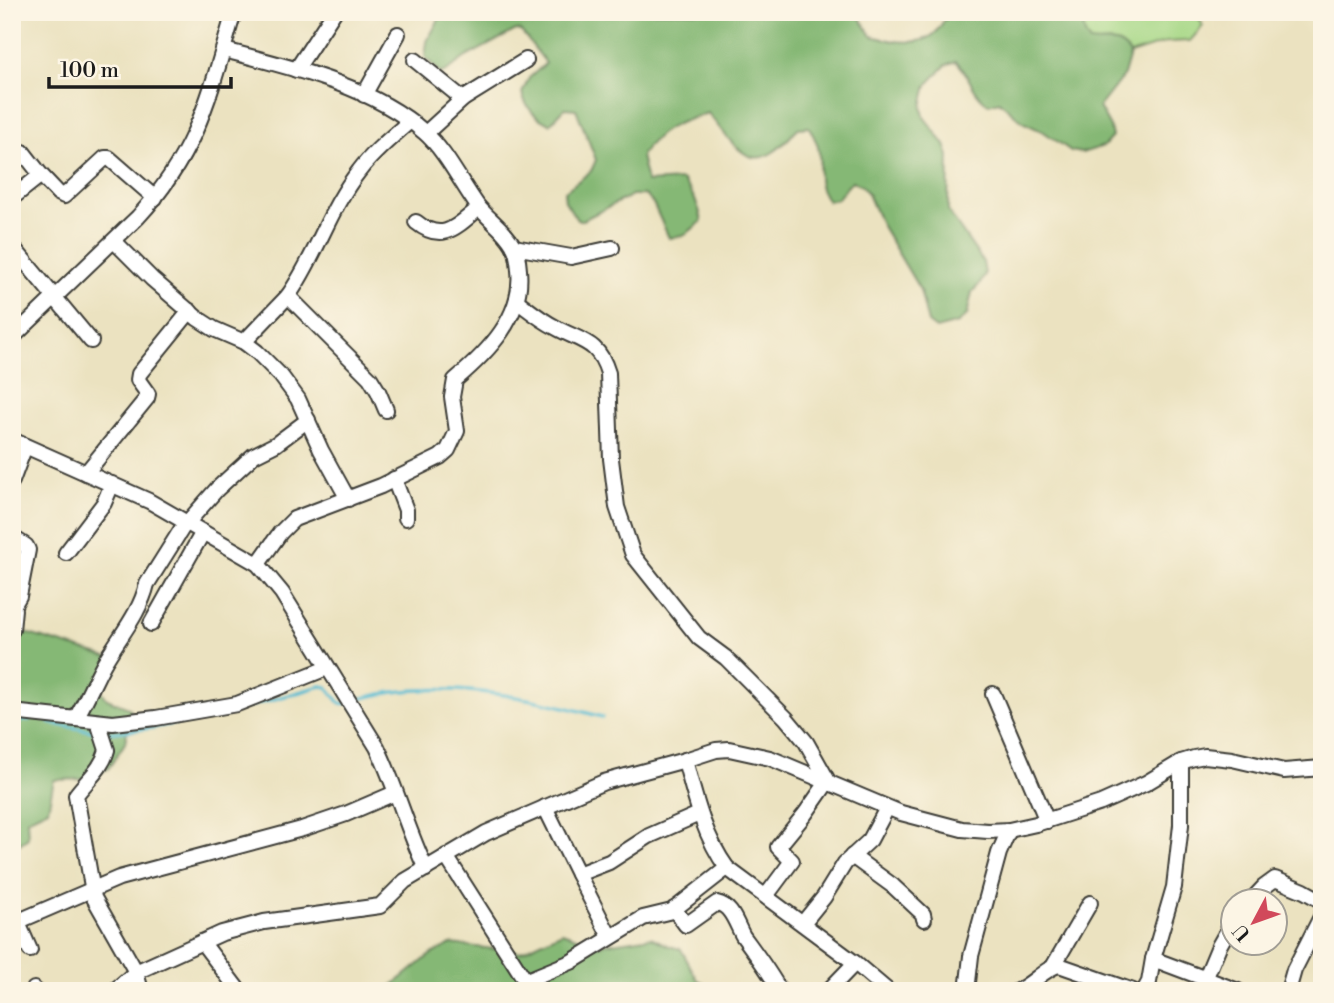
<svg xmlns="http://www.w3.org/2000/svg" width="1334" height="1003" font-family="'Libre Bodoni',serif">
<rect width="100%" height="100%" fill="#fcf5e5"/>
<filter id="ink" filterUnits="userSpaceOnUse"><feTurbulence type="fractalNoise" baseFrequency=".0143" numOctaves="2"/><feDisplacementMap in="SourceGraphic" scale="14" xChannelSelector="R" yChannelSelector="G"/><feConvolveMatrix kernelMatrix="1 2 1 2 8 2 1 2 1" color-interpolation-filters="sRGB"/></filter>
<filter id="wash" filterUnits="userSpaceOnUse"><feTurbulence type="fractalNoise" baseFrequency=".00686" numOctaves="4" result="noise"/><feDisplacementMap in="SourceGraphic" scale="28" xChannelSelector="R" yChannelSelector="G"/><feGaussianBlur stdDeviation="1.57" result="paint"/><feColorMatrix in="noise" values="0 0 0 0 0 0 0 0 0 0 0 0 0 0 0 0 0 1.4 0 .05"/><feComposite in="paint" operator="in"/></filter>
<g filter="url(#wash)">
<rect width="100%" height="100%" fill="#ebe2c0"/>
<path fill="#a7d887" stroke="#627a52" stroke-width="2" d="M1090,12H1196L1203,26L1190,41L1167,42L1130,54C1117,36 1108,45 1090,43L1083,34L1082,23Z"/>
<g fill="#85b874" stroke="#506a48" stroke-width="2">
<path d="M443,12H856L872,36C890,41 923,48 937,31C942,25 944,18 950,12H1090C1082,24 1081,31 1090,42C1108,45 1117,36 1130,54L1124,75L1099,107L1110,127L1112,137L1104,146L1082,153L1071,151L1044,132L1024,123L999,101L989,104C972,95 970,74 956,61L946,65L927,85L922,106L924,117L945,145L949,156L948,211L983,262L985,274L980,284L972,292L967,315L958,323L936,329L928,323L920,290L882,226L868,194L862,186L852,181L837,199L828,201C811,177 824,171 818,147C816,140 812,133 809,127L798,128C755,180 742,156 708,113C678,122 658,129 641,156L647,182L682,180C692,191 699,206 702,221L685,235L669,238L653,203L645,195H632L583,220H577L565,201L564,192L591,171L596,160L576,109L565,108L550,124C535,118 526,108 522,93L529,78L546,63L521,31L516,30L466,57L445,72L440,73L425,57L427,41Z"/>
<polygon points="12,629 114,659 99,687 107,699 131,709 125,743 108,769 83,779 54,780 48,809 27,819 28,838 12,849"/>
<polygon points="562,932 599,945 651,937 669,946 681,949 697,979 715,991 387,990 430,955 451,944 520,952"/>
</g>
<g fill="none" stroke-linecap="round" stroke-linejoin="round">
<g stroke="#55bbd2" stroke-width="3.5">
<path d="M353,701C431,677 525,695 602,717"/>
<polyline points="249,706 321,686 327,687 341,704 346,703"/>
<polyline points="12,722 29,720"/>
<polyline points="50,723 97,732"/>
<polyline points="105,733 152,728 197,718"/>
</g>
</g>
</g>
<g filter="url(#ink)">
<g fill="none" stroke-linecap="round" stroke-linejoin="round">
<defs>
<g id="minor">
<path d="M224,50C290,67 373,86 424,132C445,150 461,183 477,205C488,219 504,229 513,245C518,253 518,261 519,270C524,316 488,352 455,380L452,397L457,431L448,450L440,457L381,486L294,519L280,533L258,564"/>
<polyline points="415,60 463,99"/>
<polyline points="296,70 334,12"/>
<polyline points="364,95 398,34"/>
<polyline points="426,133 463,99 526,60"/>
<polyline points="23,152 41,175"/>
<polyline points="12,198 41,175 58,193 64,196 105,158 109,158 155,198"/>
<path d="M416,222C443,244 457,226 479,208"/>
<polyline points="114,241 152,279 197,318 214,329 244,342 257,352 281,376 298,399 321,450 348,499"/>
<polyline points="12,246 91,341"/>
<polyline points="514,247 571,257 612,248"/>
<path d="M288,296C316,257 329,209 359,171C373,152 392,137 410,121"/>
<path d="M517,301C529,310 541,320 555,327C581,342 598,340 608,373L611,459L617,507L633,555L699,638L726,658L786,718L806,742L828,781L805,814L778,847L792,861L766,896"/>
<path d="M12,338L138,217C198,152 210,93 234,12"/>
<polyline points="244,342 288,296 370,378 378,391 386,410"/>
<path d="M12,440L149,501L258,564L282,593L377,747C396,786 407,829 426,869"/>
<polyline points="86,473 147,398 148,394 138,380 139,374 190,311"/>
<polyline points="394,479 406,510 406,518"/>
<polyline points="12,481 25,446"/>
<polyline points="187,523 217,489 254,455 276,444 308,420"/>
<polyline points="12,537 26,546 28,550 19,596 12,608"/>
<polyline points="66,553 104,503 112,484"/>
<polyline points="151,624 203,532"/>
<polyline points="12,630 14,609"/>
<polyline points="993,694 1047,821"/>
<polyline points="12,712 113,723 156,718 237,704 327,668"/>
<path d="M76,718C86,701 94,682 103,665C118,638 140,614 147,584L186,522"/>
<path d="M98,722L107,750C102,769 87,780 76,795L94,898L136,972L141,991"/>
<path d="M685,760C695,798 704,836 727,868L855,963L888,991"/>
<polyline points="1181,762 1181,825 1174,887 1153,959 1238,991"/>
<polyline points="545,807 578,874 609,862 649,836 699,814"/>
<polyline points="446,856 532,991"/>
<polyline points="852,856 893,886 923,914 924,919"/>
<polyline points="578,874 610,937"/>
<polyline points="1250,902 1264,887 1275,879 1304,891 1322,901"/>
<polyline points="12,909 30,950"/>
<path d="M674,909L686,925L717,903C732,906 736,924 743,936C756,954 769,971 780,991"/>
<polyline points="803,923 824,897 845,863 870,840 887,808"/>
<polyline points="12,924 119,878 302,829 346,814 395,793"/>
<polyline points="202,942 239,991"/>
<polyline points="1054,965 1090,903"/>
<polyline points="1206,977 1219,946 1232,923"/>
<polyline points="527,980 571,962 643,918 672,911 727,868"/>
<polyline points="34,989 36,991"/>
<polyline points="114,991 136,972 222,933 264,922 380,906 405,881 486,833 604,782 685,760 716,750 729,749 770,758 901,813 962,829 988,831 1009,830 1036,824 1101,803 1146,783 1181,762 1194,758 1205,756 1232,759 1284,771 1322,768"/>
<polyline points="828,991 855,963"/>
<polyline points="967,991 971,956 999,853 1009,830"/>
<path d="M1017,991C1032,985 1045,968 1059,965L1133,991"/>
<polyline points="1144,991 1149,982 1153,959"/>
<polyline points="1288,991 1294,970 1322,915"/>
</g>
</defs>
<use href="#minor" stroke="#3b3a35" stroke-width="18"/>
<use href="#minor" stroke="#fff" stroke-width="14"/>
</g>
</g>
<rect width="1334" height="1003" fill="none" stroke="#fcf5e5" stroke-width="42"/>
<g transform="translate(1254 922) rotate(229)"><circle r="33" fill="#fcf5e5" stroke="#a29e95" stroke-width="2"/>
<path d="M0-5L12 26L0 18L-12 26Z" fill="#d1495b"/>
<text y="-10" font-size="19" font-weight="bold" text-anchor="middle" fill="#1c1c1c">U</text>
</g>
<path d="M49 77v10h182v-10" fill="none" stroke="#1c1c1c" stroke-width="3.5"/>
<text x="60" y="77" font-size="21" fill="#1c1c1c" stroke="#fcf5e5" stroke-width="5" paint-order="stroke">100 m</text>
</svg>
